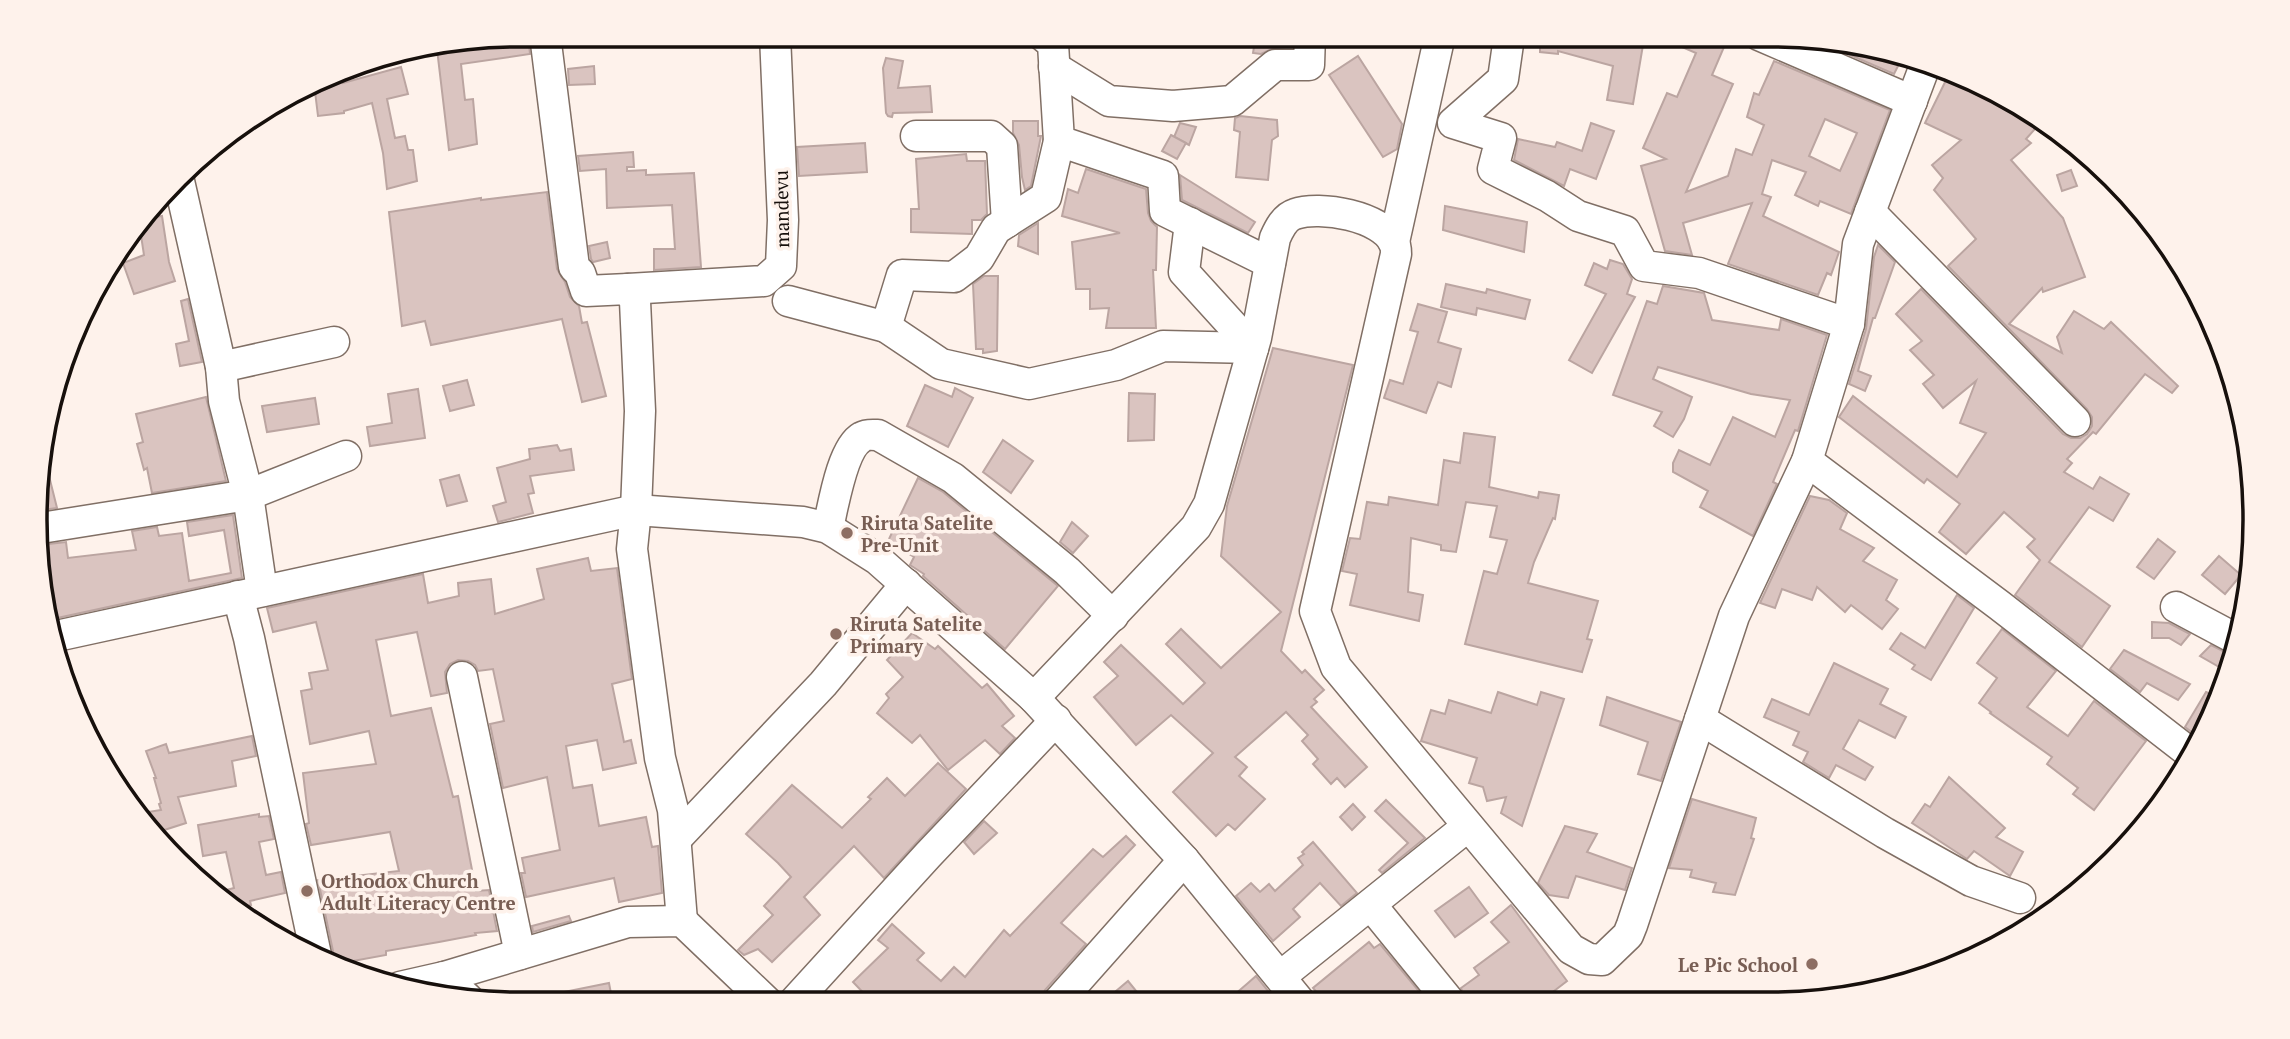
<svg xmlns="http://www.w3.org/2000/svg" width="2290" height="1039" font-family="'PT Serif',serif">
<rect width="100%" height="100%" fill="#fef2eb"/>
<g fill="#dac4c0" stroke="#bba5a1" stroke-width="2" fill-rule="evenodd">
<polygon points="528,35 530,54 461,64 465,100 473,99 477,144 449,150 437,49"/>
<polygon points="1256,35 1288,35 1285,47 1274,48 1261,54 1253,53"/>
<polygon points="1526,35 1594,35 1643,45 1633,104 1607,100 1613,66 1558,51 1558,54 1540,52 1540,47 1526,43"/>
<path d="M1688,35H1717L1727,40L1712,75L1733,84L1686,192L1728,176L1736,149L1752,155L1764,125L1747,117L1754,93L1759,95L1774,61L1890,110L1851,214L1820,201L1818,206L1795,195L1806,172L1772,160L1762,194L1771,197L1763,216L1839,252L1831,275L1827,273L1818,295L1728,264L1752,203L1683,223L1692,255L1665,251L1641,166L1666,159L1643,148L1667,93L1677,97L1696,53L1682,47ZM1825,119L1857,133L1840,171L1809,156Z"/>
<polygon points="1813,39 1865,44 1903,56 1894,74"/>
<polygon points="1358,56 1402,124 1397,149 1383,157 1329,75"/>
<polygon points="886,58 903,61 898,88 930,86 932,112 893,113 892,117 888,116 886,113 883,68"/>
<polygon points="594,66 595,84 569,85 568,69"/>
<polygon points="401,67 408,94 387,99 395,138 405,136 408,150 413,150 417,181 387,189 383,153 372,103 344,111 344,113 318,116 314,83 341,71 343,83"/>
<polygon points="1951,70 2043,120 2026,139 2031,143 2011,160 2063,218 2085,277 2043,292 2042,288 2009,324 2062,353 2057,337 2074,311 2104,329 2111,322 2178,386 2172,393 2145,374 2096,434 2093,432 2067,459 2072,463 2064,472 2093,489 2100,477 2129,494 2113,521 2089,507 2049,562 2110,606 2082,647 2015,595 2040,560 2027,547 2035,539 2004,512 1966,554 1939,532 1960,504 1927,479 1924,483 1839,417 1853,396 1957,477 1986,433 1960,423 1976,381 1943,408 1923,384 1934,375 1910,350 1922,341 1896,314 1921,289 2063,434 2071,438 2080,438 2087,434 2092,426 2092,417 2087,409 1948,266 1976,239 1934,190 1943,178 1932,165 1961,140 1925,123"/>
<polygon points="1240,116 1277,120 1278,136 1272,140 1268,180 1236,177 1240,132 1234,130 1235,118"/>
<polygon points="1013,121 1038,121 1038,136 1041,136 1031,186 1025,190 1022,177 1019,145 1013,133"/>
<polygon points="1180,123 1196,127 1189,145 1174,137"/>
<polygon points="1591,123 1614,131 1596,179 1570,169 1564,186 1514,160 1518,139 1555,147 1557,142 1582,151"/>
<polygon points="1171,135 1186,143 1177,159 1162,151"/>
<polygon points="865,143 867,172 799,176 797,147"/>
<polygon points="633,152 634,167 627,167 627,171 646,170 646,175 694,173 701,267 654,270 654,249 675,249 672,205 607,208 606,169 580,171 578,156"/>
<polygon points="966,154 967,161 985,161 987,214 981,220 972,220 972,234 911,232 911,209 919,209 916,159"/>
<polygon points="1086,169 1146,189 1148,213 1151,221 1157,227 1156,270 1153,270 1156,328 1106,328 1109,308 1090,309 1090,289 1076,289 1072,242 1120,233 1062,216 1068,189 1078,193"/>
<polygon points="2071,170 2077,186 2062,191 2057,175"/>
<polygon points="1180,175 1255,222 1248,233 1182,200"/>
<polygon points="547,192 557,269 565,282 570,297 579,306 582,323 587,322 606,396 582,402 562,319 431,345 425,321 402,326 389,212 481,198 481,200"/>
<polygon points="1445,206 1527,222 1524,252 1443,230"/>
<polygon points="162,216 169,262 175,281 134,294 123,263 144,255 140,229 148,218"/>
<polygon points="1038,223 1038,254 1018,246 1019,235"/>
<polygon points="607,242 610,258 593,262 591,259 589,246"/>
<polygon points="1878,245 1895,262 1875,318 1873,318 1858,371 1871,376 1865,391 1849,384 1866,329 1874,257"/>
<polygon points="1610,260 1623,264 1632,279 1627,294 1635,297 1592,373 1569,360 1606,294 1585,285 1594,263 1607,269"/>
<polygon points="984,276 998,276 997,351 983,353 983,349 976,349 973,284"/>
<polygon points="1446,284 1486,293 1487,289 1530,300 1525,319 1477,308 1476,315 1441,307"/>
<polygon points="1663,286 1704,293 1712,320 1779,330 1781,319 1827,335 1798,431 1795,430 1773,482 1777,484 1753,536 1700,507 1708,491 1673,472 1673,463 1679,450 1710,465 1733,417 1775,437 1790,400 1751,394 1658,367 1653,379 1692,397 1684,419 1673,437 1654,426 1662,412 1613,395 1647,301 1657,304"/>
<polygon points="188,299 202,362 180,366 176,344 189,341 181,301"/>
<polygon points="1418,304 1447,312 1438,342 1461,349 1451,387 1438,382 1426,413 1384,398 1390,380 1403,384 1418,332 1410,330"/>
<polygon points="1273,348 1353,365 1281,651 1302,673 1305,670 1324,690 1314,699 1317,702 1311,707 1367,767 1345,787 1337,778 1331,784 1313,764 1318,759 1302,741 1308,735 1286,712 1235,757 1247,767 1239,776 1265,799 1235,830 1228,824 1216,836 1173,792 1213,753 1171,715 1136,745 1094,697 1118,676 1104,662 1121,645 1183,704 1205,683 1166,644 1181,629 1221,668 1281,612 1221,556 1227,506"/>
<polygon points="467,380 474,405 450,411 443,386"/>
<polygon points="925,385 952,397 955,388 973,398 948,447 907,426"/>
<polygon points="418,389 425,438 370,446 367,427 392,423 388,394"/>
<polygon points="1129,393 1155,394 1154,440 1128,441"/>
<polygon points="206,397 226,481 152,493 147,468 144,470 137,444 143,442 136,414"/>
<polygon points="315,398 319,424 267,432 262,406"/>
<polygon points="1464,433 1495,437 1489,487 1538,498 1539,492 1559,495 1555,519 1553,518 1534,562 1528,583 1598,601 1587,639 1592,640 1582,672 1465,644 1484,571 1497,574 1507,540 1490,537 1497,506 1466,502 1456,552 1441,550 1441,545 1411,538 1408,592 1423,595 1419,621 1350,605 1357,574 1342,571 1350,538 1360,539 1367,502 1388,505 1389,497 1438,505 1444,460 1460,463"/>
<polygon points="1003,440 1033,461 1011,493 983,472"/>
<polygon points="557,445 560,451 571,449 574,470 530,476 534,493 528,494 533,513 498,522 493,506 506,502 497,468 530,459 529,449"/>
<polygon points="47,468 57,508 42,510 43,469"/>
<polygon points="459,475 467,501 447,506 440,480"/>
<polygon points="918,478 943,492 1058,586 1005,649 923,576 924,574 910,565 914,557 888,541"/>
<polygon points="1810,496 1829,500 1847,513 1840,529 1874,548 1863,561 1897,580 1886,600 1898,609 1882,629 1851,605 1845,612 1817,587 1812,600 1782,589 1775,608 1760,603"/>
<polygon points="233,515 242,578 48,620 46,613 55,612 47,561 40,562 40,545 66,542 68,558 136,550 132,531 157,527 159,536 182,533 189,581 231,573 224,530 189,536 187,522"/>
<polygon points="1072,522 1088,536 1073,553 1060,542"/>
<polygon points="2158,539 2175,552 2154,579 2137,567"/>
<polygon points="2219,556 2241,575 2225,594 2202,575"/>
<polygon points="588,558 591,571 617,568 632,679 612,684 624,742 631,740 636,763 603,770 597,740 566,746 573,788 592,785 599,826 646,817 652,847 658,846 662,893 619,902 614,878 526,897 521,873 525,873 522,858 560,850 547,777 503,788 490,724 504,721 493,669 478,671 475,665 468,661 458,660 450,664 445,672 447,693 431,696 417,632 376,640 391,716 431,708 453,797 458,796 476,891 489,890 497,931 475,933 476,935 439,942 386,951 386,955 331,965 333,951 318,880 399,871 390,832 311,845 306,824 309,823 303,773 376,764 369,731 310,744 301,691 312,689 309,673 328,670 316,622 273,632 267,608 423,574 428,603 459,596 458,583 491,579 495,614 544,599 537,569"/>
<polygon points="1957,595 1974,608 1931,680 1912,669 1915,665 1890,649 1901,633 1925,648"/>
<polygon points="2152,622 2169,623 2190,634 2181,645 2169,638 2152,638"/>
<polygon points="2002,629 2056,671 2027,707 2068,736 2094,701 2146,741 2094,810 2073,794 2078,788 2047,764 2052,757 1990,713 1991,712 1979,703 1997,678 1977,663"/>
<polygon points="912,633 935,649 938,646 982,688 987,684 1014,716 1002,726 1015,738 1000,754 985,740 948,770 920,735 912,743 877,713 889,698 886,694 903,677 887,660"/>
<polygon points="2211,645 2233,656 2228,672 2200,656"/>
<polygon points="2124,650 2190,684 2178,700 2147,683 2140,692 2110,669"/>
<polygon points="1834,663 1888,689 1880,704 1906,717 1895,738 1859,720 1843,749 1873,767 1865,780 1836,765 1829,778 1803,762 1808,752 1793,745 1799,732 1764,717 1772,699 1809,715"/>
<polygon points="1498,692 1537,705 1541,692 1564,699 1522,826 1501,813 1506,797 1487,801 1483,787 1469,783 1477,758 1421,741 1431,710 1445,714 1449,700 1491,713"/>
<polygon points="2206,692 2220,699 2198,737 2185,727"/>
<polygon points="1607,697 1681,722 1661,781 1638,774 1648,742 1600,725"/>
<polygon points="252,736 256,756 232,761 236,786 178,797 186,823 158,832 142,813 161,810 159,804 161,803 154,778 156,778 146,751 166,744 169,753"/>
<polygon points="938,763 966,789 884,878 854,846 804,897 820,915 772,962 758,949 744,955 738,950 773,915 764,906 791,877 778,863 746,834 792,785 842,828 871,799 868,797 887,778 905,796"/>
<polygon points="1949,777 2005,828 1996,837 2023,852 2010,876 1974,851 1967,859 1912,823 1925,804 1930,807"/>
<polygon points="1692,799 1756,818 1751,838 1754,839 1735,895 1713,892 1716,883 1690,877 1692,870 1669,868"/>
<polygon points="1386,800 1425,838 1382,873 1379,870 1408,843 1375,811"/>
<polygon points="1353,804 1365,817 1352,830 1340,817"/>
<polygon points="259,814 259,817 269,816 274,839 259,842 266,875 281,872 285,893 250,901 251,905 239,908 215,893 234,888 226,852 203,856 198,825"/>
<polygon points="984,821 997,833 974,854 964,842"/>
<polygon points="1565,826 1597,834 1587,852 1632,868 1625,890 1576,876 1568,898 1549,895 1538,883"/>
<polygon points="1126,836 1135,845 1061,923 1086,944 1045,990 1041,1002 873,1003 853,982 888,948 878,940 892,924 924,953 917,960 941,981 954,967 965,977 1004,930 1010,936 1093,849 1103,857"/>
<polygon points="1313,842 1357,893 1341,906 1320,883 1293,909 1300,917 1273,941 1236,896 1251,883 1260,892 1269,884 1275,891 1303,865 1298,858 1304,854 1302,852"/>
<polygon points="1469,887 1488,913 1455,937 1435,911"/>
<polygon points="1511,905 1567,981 1541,1001 1466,1001 1461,988 1479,975 1474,968 1509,942 1491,922"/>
<polygon points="569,916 571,921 533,932 532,926"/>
<polygon points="1369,942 1374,948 1380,944 1427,1001 1324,1001 1313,988"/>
<polygon points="1256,976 1277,1002 1226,1002 1248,983"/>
<polygon points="1128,981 1145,1002 1103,1002"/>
<polygon points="609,983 613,1004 545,1004 544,996"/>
</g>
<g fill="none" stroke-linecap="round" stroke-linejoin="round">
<defs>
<g id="minor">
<polyline points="545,35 574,267 580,273 586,291 628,289 635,301 640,411 636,510 632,549 660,758 673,810 682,921"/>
<polyline points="1042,35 1053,44 1059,141 1163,176 1165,211 1270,263"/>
<polyline points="1507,35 1509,37 1503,79 1453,123 1501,138 1493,169 1547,196 1578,216 1625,231 1644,266 1699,273 1849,324"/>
<polyline points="1759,35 1912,101"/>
<polyline points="1054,67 1109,101 1173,106 1232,101 1275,65 1309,65 1310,35"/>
<polyline points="916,136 991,136 1002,146 1007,222"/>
<polyline points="179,181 221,367 224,401 248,495 262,591"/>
<polyline points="1870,212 2075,421"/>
<polyline points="1190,223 1184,272 1253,348"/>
<polyline points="1394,242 1440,35"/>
<polyline points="628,289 764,281 781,266 783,220 775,35"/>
<polyline points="788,301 886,327 902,275 954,277 979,258 996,229 1046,197 1059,141"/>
<polyline points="886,327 941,364 1029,384 1116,365 1163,346 1253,348"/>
<polyline points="221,367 334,342"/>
<polyline points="1807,461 1999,605 2190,753"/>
<polyline points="41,528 248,495 346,456"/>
<path d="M828,528C833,507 842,448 862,437C867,434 873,435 878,435L953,478L1067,571L1113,616"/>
<polyline points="238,596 249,638 316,955"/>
<polyline points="2176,607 2238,640"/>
<polyline points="52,637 636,510 803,522 828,528 877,559 1034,698 1184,860 1300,1002"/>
<polyline points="462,677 520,954"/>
<path d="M1034,698L1196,527L1209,504L1256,338L1275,238C1279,229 1285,217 1295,214C1319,205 1383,216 1394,243C1396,246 1396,250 1396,254L1315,611L1336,667L1571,949L1589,959L1602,960L1628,935L1632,925L1734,616L1807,461L1849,324L1858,244L1926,63"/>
<polyline points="1700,719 1885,833 1971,881 2020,898"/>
<polyline points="676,839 823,684 906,584"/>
<polyline points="1371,905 1449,1001"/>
<polyline points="1281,976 1468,826"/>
<polyline points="444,977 468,999"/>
<polyline points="400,987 444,977 628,922 682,921 768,1003"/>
<polyline points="1058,1002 1184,860"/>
<polyline points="793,1003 928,855 1056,720"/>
</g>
</defs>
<use href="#minor" stroke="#806f65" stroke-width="33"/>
<use href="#minor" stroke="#fff" stroke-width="30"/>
</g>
<g fill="#8d6e63" stroke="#fef2eb" stroke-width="2.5">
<circle cx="847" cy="533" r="7"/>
<circle cx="836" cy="634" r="7"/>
<circle cx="307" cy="891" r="7"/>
<circle cx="1812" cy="964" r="7"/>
</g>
<g text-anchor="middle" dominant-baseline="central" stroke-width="7" stroke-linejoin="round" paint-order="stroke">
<g font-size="19" fill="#17100c" stroke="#fef2eb">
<text transform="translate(781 209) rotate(-91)">mandevu</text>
</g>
<g font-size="19" font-weight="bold" fill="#785e54" stroke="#fef2eb" text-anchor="start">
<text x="861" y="522">Riruta Satelite<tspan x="861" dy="22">Pre-Unit</tspan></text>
<text x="850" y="623">Riruta Satelite<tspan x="850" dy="22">Primary</tspan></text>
<text x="321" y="880">Orthodox Church<tspan x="321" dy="22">Adult Literacy Centre</tspan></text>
<text x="1798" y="964" text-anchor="end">Le Pic School</text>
</g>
</g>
<path d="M0 0H2290V1039H0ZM519 47H1771A472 472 0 0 1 2243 519V520A472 472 0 0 1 1771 992H519A472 472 0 0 1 47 520V519A472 472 0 0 1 519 47Z" fill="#fef2eb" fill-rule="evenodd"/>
<path fill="none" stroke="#17100c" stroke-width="3.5" d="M519 47H1771A472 472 0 0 1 2243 519V520A472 472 0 0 1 1771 992H519A472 472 0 0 1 47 520V519A472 472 0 0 1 519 47Z"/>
</svg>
